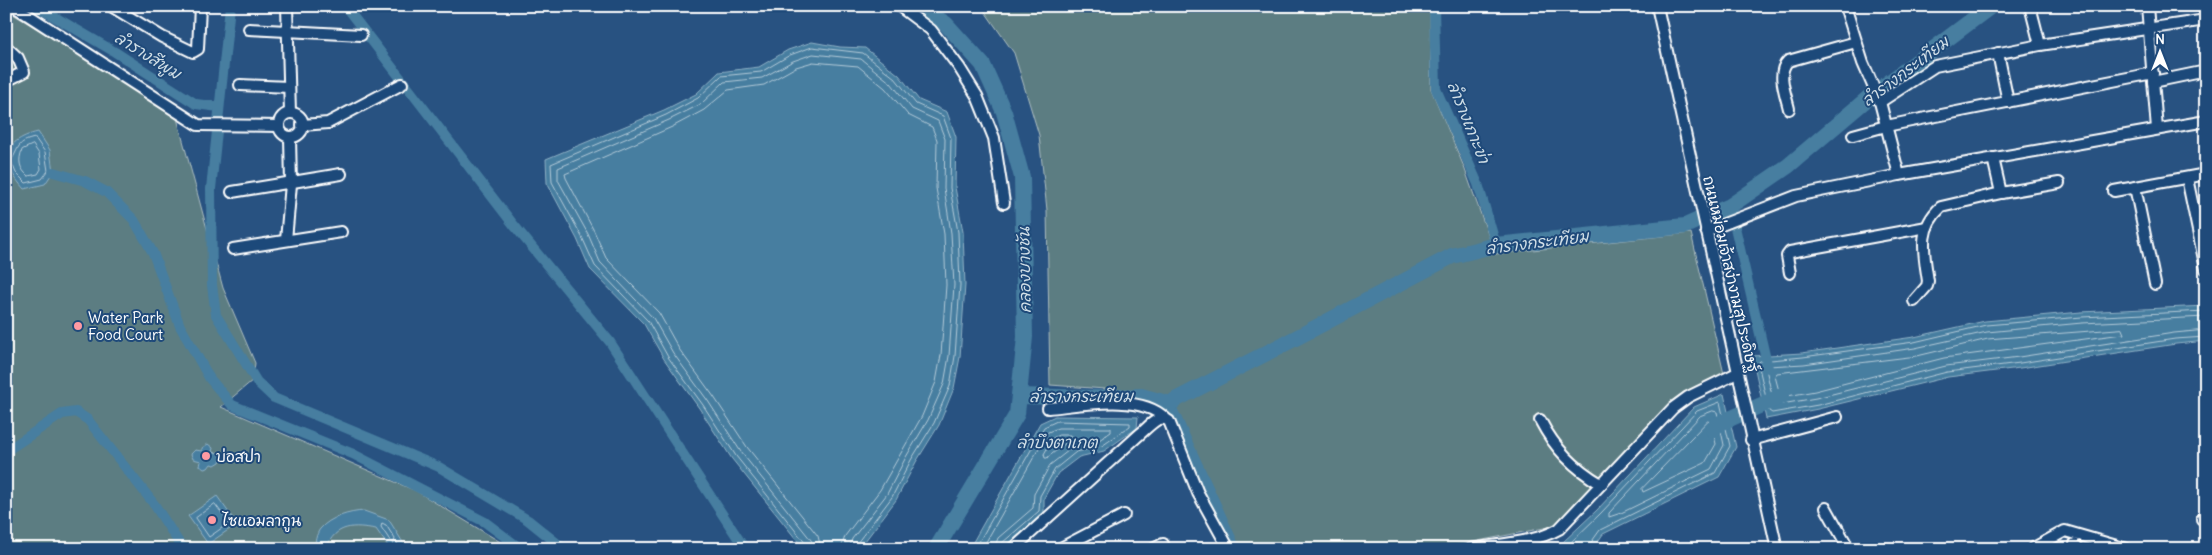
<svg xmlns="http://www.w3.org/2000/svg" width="2212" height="555" font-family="Delius,'Playpen Sans Thai',sans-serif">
<rect width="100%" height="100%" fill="#285281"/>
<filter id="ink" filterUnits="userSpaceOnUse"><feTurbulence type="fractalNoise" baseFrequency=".02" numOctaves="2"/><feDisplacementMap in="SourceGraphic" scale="10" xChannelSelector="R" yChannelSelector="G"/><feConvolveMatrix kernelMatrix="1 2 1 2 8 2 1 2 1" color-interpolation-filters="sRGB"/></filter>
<g filter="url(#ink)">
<g fill="#5c7d82" stroke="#aebec0">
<polygon points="981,6 1430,6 1431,89 1464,167 1495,254 1691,233 1724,374 1676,401 1554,526 1437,549 1234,549 1196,472 1171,409 1147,392 1050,385 1047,210 1039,135 1014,53"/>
<polygon points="6,10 175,111 223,288 255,363 253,380 221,407 416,491 512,549 6,549"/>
</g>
<g fill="#467ea0" stroke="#90b2c6">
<polygon points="812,42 840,47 865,48 899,75 919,100 947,112 956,137 955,187 963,232 965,285 960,357 954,388 939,425 916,462 896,500 859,549 804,549 732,459 699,408 664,359 644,324 590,269 577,239 547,183 546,159 664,110 696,94 719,72 759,67 788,50"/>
<path d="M38,132L50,150L53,172L45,184L24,189C1,163 0,141 38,132Z"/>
<polygon points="2206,306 2206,341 2176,344 2020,368 1948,377 1818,409 1766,419 1752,356 1802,353 1914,337 1985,321 2081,312"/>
<polygon points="1724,394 1736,447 1719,477 1603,534 1593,549 1535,549 1562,543 1597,510 1694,407"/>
<polygon points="1055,416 1138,417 1137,428 1104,451 1079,457 1058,473 1044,498 1044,513 1003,549 969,549 1040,423"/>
<polygon points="208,444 213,448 212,452 219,453 222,457 220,462 215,465 211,464 208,468 204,469 200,466 201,461 193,459 191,454 195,450 202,451 202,448"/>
<polygon points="217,496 237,524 208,544 188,516"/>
<path d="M364,511L389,520L407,549H390L376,529C354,525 335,524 326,549H314C315,543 316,534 320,529C330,517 349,512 364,511Z"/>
</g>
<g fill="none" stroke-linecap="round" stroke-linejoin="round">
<g stroke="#b5cbd9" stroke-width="1">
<path d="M35,138L45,152L48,171L42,179L26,183L16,173L11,161C20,147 16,142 35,138Z"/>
<path d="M33,145L39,154L41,169L38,174L28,176C19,168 18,161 22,150Z"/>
<polyline points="2206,311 2082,317 1986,325 1914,342 1803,357 1760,361 1758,363 1769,411 1772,413 1818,405 1947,372 2020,363 2175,339 2206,337"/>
<polyline points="2206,317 2082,323 1987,332 1915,348 1804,364 1768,366 1766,369 1774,404 1776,405 1816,398 1946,366 2019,357 2174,333 2206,330"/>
<polygon points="2122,329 2124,334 2115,335 1944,358 1815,391 1782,397 1780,395 1775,376 1777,373 1917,356 1988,339"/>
<polygon points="1713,411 1717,412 1724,445 1711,469 1621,513 1609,517 1609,513 1700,416"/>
<polygon points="1708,421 1711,423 1716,444 1705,463 1643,492 1642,489"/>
<polygon points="1059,435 1070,435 1072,438 1047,458 1045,458 1044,454 1053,438"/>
<polygon points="215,504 229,523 209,537 196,518"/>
<polyline points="393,549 394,542 391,542 381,527 382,523 386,525 395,539 394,542 397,543 401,549"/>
<polyline points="807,549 806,544 736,456 703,405 668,357 648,321 595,266 582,237 552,182 551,164 666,115 698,98 721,76 761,72 790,55 812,47 863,53 895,78 916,104 943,116 951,138 950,188 958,232 960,285 955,356 950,386 934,423 911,460 892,497 857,543 855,549"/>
<polyline points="814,549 811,540 741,452 708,401 673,353 653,318 600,262 588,234 558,180 558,168 669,120 701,104 724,82 762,78 793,61 813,54 861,59 891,83 912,109 938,121 945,139 944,188 951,233 954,285 949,356 944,384 928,420 906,457 887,494 852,539 849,549"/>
<polyline points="821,549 818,536 747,447 714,397 679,349 659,313 606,258 594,231 566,178 565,174 672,127 704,110 728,90 764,85 796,67 813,62 858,66 885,88 908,115 932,127 937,140 936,188 944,234 946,285 941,355 936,382 922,416 880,490 845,536 841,549"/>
<polyline points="975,549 1044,427 1057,421 1130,423 1130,426 1102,446 1076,452 1055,469 1040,496 1039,511 1002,543 1000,549"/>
<polyline points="982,549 1048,432 1058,428 1111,428 1111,432 1099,440 1073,447 1050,465 1034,494 1033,508 998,538 994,549"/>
<polyline points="1559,549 1566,547 1601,513 1697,411 1720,402 1730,446 1715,473 1600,530 1590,544 1589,549"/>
</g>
<g stroke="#467ea0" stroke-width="10">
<polyline points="36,6 115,52 196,104 219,107"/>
<polyline points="230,6 211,189 212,285 216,315 257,382 274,398 439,467 528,520 564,549"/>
<polyline points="345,6 513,224 610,342 745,549"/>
<polyline points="1434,6 1436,89 1478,184 1496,245"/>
<polyline points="53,172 85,181 106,192 134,220 153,253 180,326 210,379 232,405 353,454 485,522 521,549"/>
<polyline points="1730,206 1768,368"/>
<polyline points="1170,404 1236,549"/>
<polyline points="6,451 62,414 76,412 88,420 154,504 183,549"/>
</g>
<g stroke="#467ea0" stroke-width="16">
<polyline points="918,6 946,24 983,65 1004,112 1022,177 1025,337 1017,414 936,549"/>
<polyline points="1019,396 1100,398 1141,396 1170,404 1177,399 1290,341 1452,256 1496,245 1685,226 1730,206 1788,166 1867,99 1991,6"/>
<polyline points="1713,430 1718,424 1782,396"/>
</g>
<defs>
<g id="minor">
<polyline points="14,6 198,125 279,126"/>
<polyline points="111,6 162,37 193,52 198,49 200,6"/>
<polyline points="287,6 290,113"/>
<polyline points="899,6 931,30 959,67 977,96 994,138 1004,203"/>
<polyline points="1657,6 1777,549"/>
<polyline points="1845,6 1863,63 1880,102 1899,175"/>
<polyline points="2030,6 2040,45"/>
<polyline points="2147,6 2157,129"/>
<polyline points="249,29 361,35"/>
<polyline points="6,47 18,58 24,72 6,81"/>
<polyline points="1998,53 2008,102"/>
<polyline points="2153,82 2206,71"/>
<polyline points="240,85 289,87"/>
<polyline points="1880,102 1935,66 2040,45 2206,20"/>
<path d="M1789,109C1786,95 1776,72 1788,61L1856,42"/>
<circle cx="291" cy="125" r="12"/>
<polyline points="302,125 328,123 402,84"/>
<polyline points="1853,135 1886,126 2153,73"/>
<polyline points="1993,158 2001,193"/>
<polyline points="2187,178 2206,269"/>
<polyline points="2135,187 2155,284"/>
<polyline points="2114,191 2206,174"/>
<polyline points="232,192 341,174"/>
<polyline points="1706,231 1796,196 1899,175 2206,121"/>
<polyline points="286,240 291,184 290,137"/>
<polyline points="233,249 341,232"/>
<polyline points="1790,273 1787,256 1790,252 1927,227"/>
<path d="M1914,301L1927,286L1928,281C1924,253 1917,229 1941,207L2001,193L2059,183"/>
<path d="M1048,408C1081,405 1140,393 1165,418"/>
<path d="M1540,420C1555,449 1574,468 1601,484"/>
<polyline points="1751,440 1837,417"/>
<polyline points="1826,508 1849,549"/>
<polyline points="2202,519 2206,516"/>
<polyline points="2075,544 2078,549"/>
<path d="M1013,549L1140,434C1149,427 1158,413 1169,421L1198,493L1229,549"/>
<polyline points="1059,549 1124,515"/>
<polyline points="1153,549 1163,544"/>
<path d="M1471,549C1499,544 1534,543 1559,529L1673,408L1688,397L1737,373"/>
<polyline points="2032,549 2065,531 2127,549"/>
</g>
</defs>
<use href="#minor" stroke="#fff" stroke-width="14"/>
<use href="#minor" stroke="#1f4a7a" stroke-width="10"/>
</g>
</g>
<g fill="#ff9aa2" stroke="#1f4a7a" stroke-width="2">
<circle cx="78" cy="326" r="5"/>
<circle cx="206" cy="456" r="5"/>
<circle cx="212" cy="520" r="5"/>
</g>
<g text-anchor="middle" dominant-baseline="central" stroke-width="4" stroke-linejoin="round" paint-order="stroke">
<g font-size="15" fill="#fff" stroke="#1f4a7a">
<text transform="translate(1731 274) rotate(77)">ถนนหม่อมเจ้าสง่างามสุประดิษฐ์</text>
</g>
<g font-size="15" fill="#fff" stroke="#1f4a7a" text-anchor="start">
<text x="88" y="317">Water Park<tspan x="88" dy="17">Food Court</tspan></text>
<text x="216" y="456">บ่อสปา</text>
<text x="222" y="520">ไซแอมลากูน</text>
</g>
<g font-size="16" font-style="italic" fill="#d1dfe7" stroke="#1f4a7a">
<text transform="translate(148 55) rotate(32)">ลำรางสีพูม</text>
<text transform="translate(1905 71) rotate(-37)">ลำรางกระเทียม</text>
<text transform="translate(1469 122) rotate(68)">ลำรางเกาะข่า</text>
<text transform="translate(1537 242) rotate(-7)">ลำรางกระเทียม</text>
<text transform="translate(1024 270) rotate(-91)">คลองบางชัน</text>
<text x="1081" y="396">ลำรางกระเทียม</text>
<text x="1057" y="442">ลำบึงตาเกตุ</text>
</g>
</g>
<rect width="2212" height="555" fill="none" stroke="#1f4a7a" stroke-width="25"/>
<rect x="12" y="12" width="2187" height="530" fill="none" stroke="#fff" stroke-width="2" filter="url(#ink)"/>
<g transform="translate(2160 52)" stroke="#1f4a7a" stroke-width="4" paint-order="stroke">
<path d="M0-4L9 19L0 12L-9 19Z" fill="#ffffff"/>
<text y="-8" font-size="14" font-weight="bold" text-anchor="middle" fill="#ffffff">N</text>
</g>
</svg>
